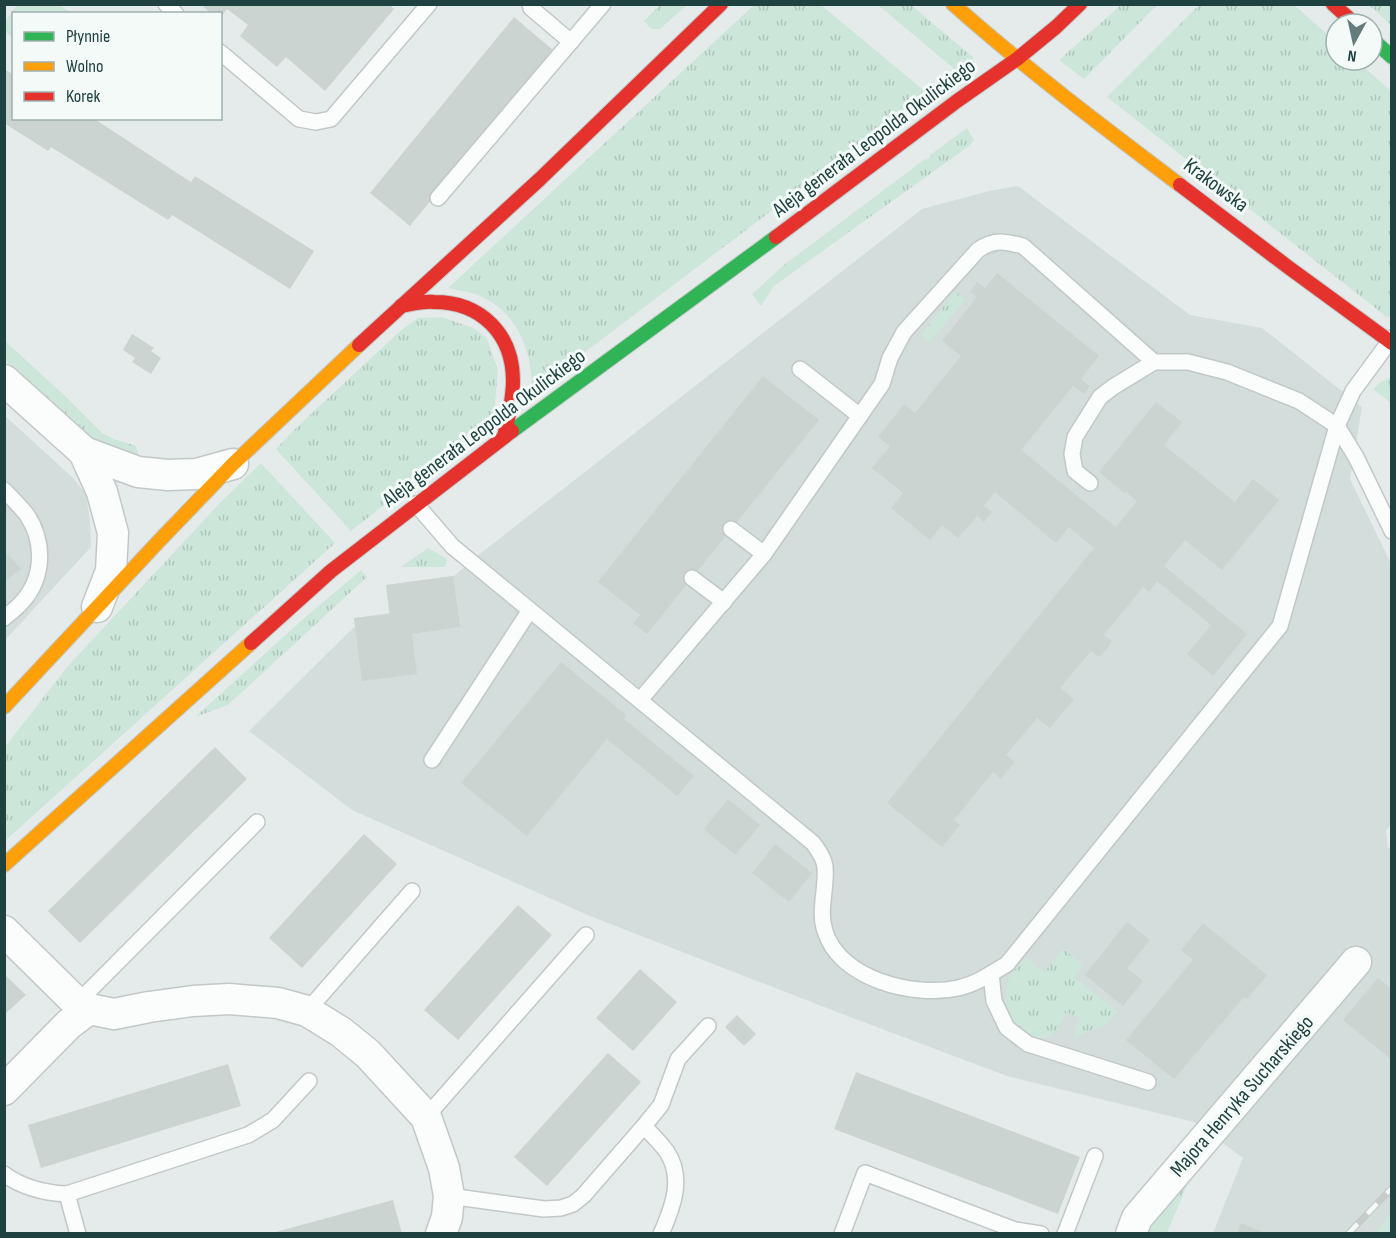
<svg xmlns="http://www.w3.org/2000/svg" width="1396" height="1238" font-family="'Sofia Sans Condensed',sans-serif">
<defs>
<pattern id="grass-tufts" width="24" height="20" patternUnits="userSpaceOnUse" patternTransform="scale(1.5)"><rect width="24" height="20" fill="#cce6da"/><path d="M3 7l-1-3M5 7V3M7 7l1-3M15 17l-1-3M17 17v-4M19 17l1-3" fill="none" stroke="#afc6bc"/></pattern>
</defs>
<rect width="100%" height="100%" fill="#e5ebea"/>
<g fill="#d2dddc">
<polygon points="1018,186 1190,315 1262,328 1362,407 1350,479 1392,566 1392,823 1386,831 1388,848 1392,849 1391,1233 1213,1233 1243,1158 1194,1122 1007,1076 837,1012 590,916 352,810 249,731 355,626 354,618 389,613 386,585 454,576 481,553 922,209 989,191"/>
<polygon points="4,415 73,478 86,494 90,523 91,547 5,640"/>
</g>
<g fill="url(#grass-tufts)">
<polygon points="1200,4 1294,5 1336,42 1336,60 1356,60 1391,91 1392,315 1388,318 1107,97"/>
<polygon points="660,5 660,4 687,5 660,29 651,29 644,21"/>
<path d="M754,5H821L927,93L531,393C535,357 518,314 484,298C473,292 460,291 448,288Z"/>
<polygon points="878,5 911,5 974,58 958,72"/>
<polygon points="1121,5 1157,5 1084,79 1059,60"/>
<polygon points="1369,5 1391,5 1391,25"/>
<polygon points="967,128 974,140 969,146 774,286 761,306 752,294 784,265 925,159 926,160 929,158 930,155"/>
<polygon points="955,292 965,299 930,342 921,335"/>
<polygon points="442,317 473,328 486,337 498,369 494,414 484,429 445,457 351,531 276,449 298,426 399,332 418,318"/>
<polygon points="4,340 65,396 102,433 114,439 136,446 140,460 93,442 5,360"/>
<polygon points="1391,377 1391,403 1373,389 1381,382"/>
<polygon points="261,463 335,543 5,841 5,747 67,667 220,503"/>
<polygon points="428,548 447,559 445,567 401,567"/>
<polygon points="361,570 367,577 228,705 195,717 301,621"/>
<path d="M1063,949L1083,965L1074,977L1118,1012L1103,1026L1074,1037L1076,1027L1081,1018L1066,1012C1063,1019 1060,1028 1054,1033C1036,1050 1010,1026 1006,1007C1004,998 1006,987 1009,979C1010,973 1022,963 1026,957L1044,972Z"/>
<polygon points="1200,1163 1202,1165 1187,1185 1167,1233 1143,1234"/>
</g>
<g fill="#cce6da">
<polygon points="17,5 59,5 72,13 14,14 13,38 5,31 5,22"/>
<polygon points="1391,1214 1391,1233 1375,1233"/>
</g>
<g fill="#ccd4d2">
<polygon points="201,4 389,4 394,9 325,91 286,57 277,67 240,36 248,25 227,9 220,18 220,14 211,14"/>
<polygon points="514,17 553,50 410,226 370,193"/>
<polygon points="4,69 14,75 14,118 93,118 191,182 195,176 314,251 290,289 172,215 168,220 51,147 48,151 4,123"/>
<polygon points="997,273 1099,356 1081,379 1090,386 1084,394 1073,386 1021,450 1113,525 1116,527 1137,501 1126,491 1124,493 1099,472 1156,402 1182,422 1164,445 1235,502 1253,479 1279,500 1222,570 1185,540 1164,566 1247,634 1213,676 1187,654 1211,625 1157,581 1149,592 1143,587 1104,635 1112,641 1106,650 1099,657 1091,651 1060,688 1074,699 1050,728 1037,718 1006,755 1015,762 1001,779 993,772 954,820 960,825 942,847 887,803 1094,548 1069,527 1056,543 995,492 984,506 992,512 984,522 977,516 958,538 942,525 930,540 891,508 903,493 872,468 890,446 878,437 904,404 915,413 961,356 942,341 977,297 970,292 977,282 985,288"/>
<polygon points="132,334 154,348 151,351 161,358 151,374 132,362 135,358 123,350"/>
<polygon points="763,376 819,420 647,634 633,623 640,615 598,582"/>
<polygon points="4,550 21,569 4,582"/>
<polygon points="453,576 460,627 412,634 417,674 362,681 354,618 390,614 386,585"/>
<polygon points="561,662 626,715 624,719 694,776 677,796 607,739 527,836 461,783"/>
<polygon points="215,747 247,779 80,943 48,911"/>
<polygon points="728,799 760,825 735,855 704,829"/>
<polygon points="364,834 397,864 302,968 269,938"/>
<polygon points="775,844 812,873 789,902 752,873"/>
<polygon points="518,905 552,935 458,1040 424,1010"/>
<polygon points="1127,922 1150,940 1127,968 1143,981 1123,1006 1085,975"/>
<polygon points="1203,923 1267,975 1247,999 1244,997 1174,1079 1126,1040 1193,960 1181,950"/>
<polygon points="640,969 677,1002 633,1051 596,1018"/>
<polygon points="4,974 26,995 4,1015"/>
<polygon points="1378,978 1392,989 1392,1060 1343,1020"/>
<polygon points="737,1015 756,1034 744,1046 725,1027"/>
<polygon points="608,1053 641,1082 547,1186 514,1157"/>
<polygon points="228,1064 241,1106 41,1168 28,1125"/>
<polygon points="856,1072 1080,1157 1058,1214 834,1129"/>
<polygon points="393,1200 402,1234 272,1234 272,1233"/>
<polygon points="1241,1223 1265,1233 1265,1234 1237,1234"/>
</g>
<g fill="none" stroke-linecap="round" stroke-linejoin="round">
<defs>
<g id="lane">
<polyline points="166,4 176,14"/>
<polyline points="530,4 531,8 571,42"/>
<polyline points="220,52 299,119 316,122 331,119 429,4"/>
<polyline points="438,198 603,4"/>
<polyline points="800,369 860,416"/>
<polyline points="1090,483 1075,471 1072,454 1075,437 1100,397 1113,387 1154,362 1188,362 1227,372 1299,401 1337,426 1356,457 1392,531"/>
<path d="M4,490C12,498 20,506 27,515C45,542 44,578 22,602C17,608 10,613 4,618"/>
<path d="M416,504L452,546L813,843C818,850 824,858 825,867C827,888 818,911 825,931C839,979 914,998 958,988C976,984 991,974 1007,964L1280,626L1337,426L1353,391L1392,338"/>
<polyline points="731,529 764,554"/>
<polyline points="692,578 724,602"/>
<path d="M640,700L764,554L882,384L890,358L904,332L978,250C994,239 1004,241 1023,246L1154,362"/>
<polyline points="432,760 530,610"/>
<polyline points="991,974 994,1001 1007,1028 1028,1044 1148,1082"/>
<polyline points="77,1003 257,822"/>
<polyline points="307,1011 412,891"/>
<polyline points="426,1117 586,935"/>
<path d="M644,1126C652,1135 661,1143 667,1152C684,1178 673,1207 661,1234"/>
<path d="M4,1174C23,1188 44,1193 67,1194L248,1135L273,1120L309,1081"/>
<polyline points="67,1194 78,1234"/>
<polyline points="449,1196 544,1209 561,1208 573,1204 583,1196 644,1126 661,1105 678,1059 708,1026"/>
<polyline points="842,1234 865,1173 1015,1230 1041,1234"/>
<polyline points="1065,1234 1095,1156"/>
</g>
<g id="street">
<polyline points="4,380 84,452 138,472 168,475 197,474 233,464"/>
<polyline points="84,452 102,492 113,533 111,571 97,607"/>
<polyline points="4,931 77,1003 89,1009 114,1014 149,1007 193,1001 229,999 278,1003 307,1011 341,1032 368,1054 426,1117 444,1168 449,1196 447,1217 441,1234"/>
<polyline points="4,1090 69,1024 89,1009"/>
<polyline points="1131,1234 1137,1218 1356,962"/>
</g>
<g id="fast">
<polyline points="1372,39 1392,57"/>
<polyline points="512,431 776,237"/>
</g>
<g id="slow">
<path d="M953,4C1025,68 1103,127 1180,185"/>
<polyline points="4,707 158,542 233,464 359,345"/>
<polyline points="4,865 251,643"/>
</g>
<g id="jam">
<polyline points="1333,4 1355,24"/>
<polyline points="1180,185 1288,267 1392,343"/>
<polyline points="776,237 957,101 1017,59 1056,27 1080,4"/>
<path d="M401,306C412,304 422,301 434,302C481,302 513,334 513,381C513,400 508,419 504,437"/>
<polyline points="359,345 540,179 721,4"/>
<polyline points="251,643 331,571 512,431"/>
</g>
</defs>
<use href="#lane" stroke="#c2c8c7" stroke-width="18"/>
<use href="#street" stroke="#c2c8c7" stroke-width="33"/>
<use href="#fast" stroke="#c0c9c8" stroke-width="16"/>
<use href="#slow" stroke="#c0c9c8" stroke-width="16"/>
<use href="#jam" stroke="#c0c9c8" stroke-width="16"/>
<use href="#lane" stroke="#fbfcfc" stroke-width="15"/>
<use href="#street" stroke="#fbfcfc" stroke-width="30"/>
<use href="#fast" stroke="#30b455" stroke-width="14"/>
<use href="#slow" stroke="#ff9f0a" stroke-width="14"/>
<use href="#jam" stroke="#e5322d" stroke-width="14"/>
<defs>
<polyline id="rail" points="1348,1234 1392,1188"/>
</defs>
<use href="#rail" stroke="#c7cccb" stroke-width="7"/>
<use href="#rail" stroke="#f3faf8" stroke-width="4.5" stroke-dasharray="14" stroke-linecap="butt"/>
</g>
<g text-anchor="middle" dominant-baseline="central" stroke-width="6" stroke-linejoin="round" paint-order="stroke">
<g font-size="21" fill="#1f4140" stroke="#f3faf8">
<text transform="translate(874 138) rotate(-37)">Aleja generała Leopolda Okulickiego</text>
<text transform="translate(1216 185) rotate(37)">Krakowska</text>
<text transform="translate(484 428) rotate(-37)">Aleja generała Leopolda Okulickiego</text>
<text transform="translate(1242 1096) rotate(-49)">Majora Henryka Sucharskiego</text>
</g>
</g>
<rect width="1396" height="1238" fill="none" stroke="#1f4140" stroke-width="12"/>
<rect x="12" y="12" width="210" height="108" fill="#f3faf8" stroke="#9eb0ae" stroke-width="1.5"/>
<rect x="24" y="32" width="30" height="9" fill="#30b455" stroke="#9eb0ae" stroke-width="1.5"/>
<text x="66" y="42" font-size="18" fill="#1f4140">Płynnie</text>
<rect x="24" y="62" width="30" height="9" fill="#ff9f0a" stroke="#9eb0ae" stroke-width="1.5"/>
<text x="66" y="72" font-size="18" fill="#1f4140">Wolno</text>
<rect x="24" y="92" width="30" height="9" fill="#e5322d" stroke="#9eb0ae" stroke-width="1.5"/>
<text x="66" y="102" font-size="18" fill="#1f4140">Korek</text>
<g transform="translate(1354 42) rotate(188)"><circle r="28" fill="#f3faf8" stroke="#9eb0ae" stroke-width="1.5"/>
<path d="M0-4.5L10 22L0 15L-10 22Z" fill="#647c7c"/>
<text y="-9" font-size="16" font-weight="bold" text-anchor="middle" fill="#1f4140">N</text>
</g>
</svg>
